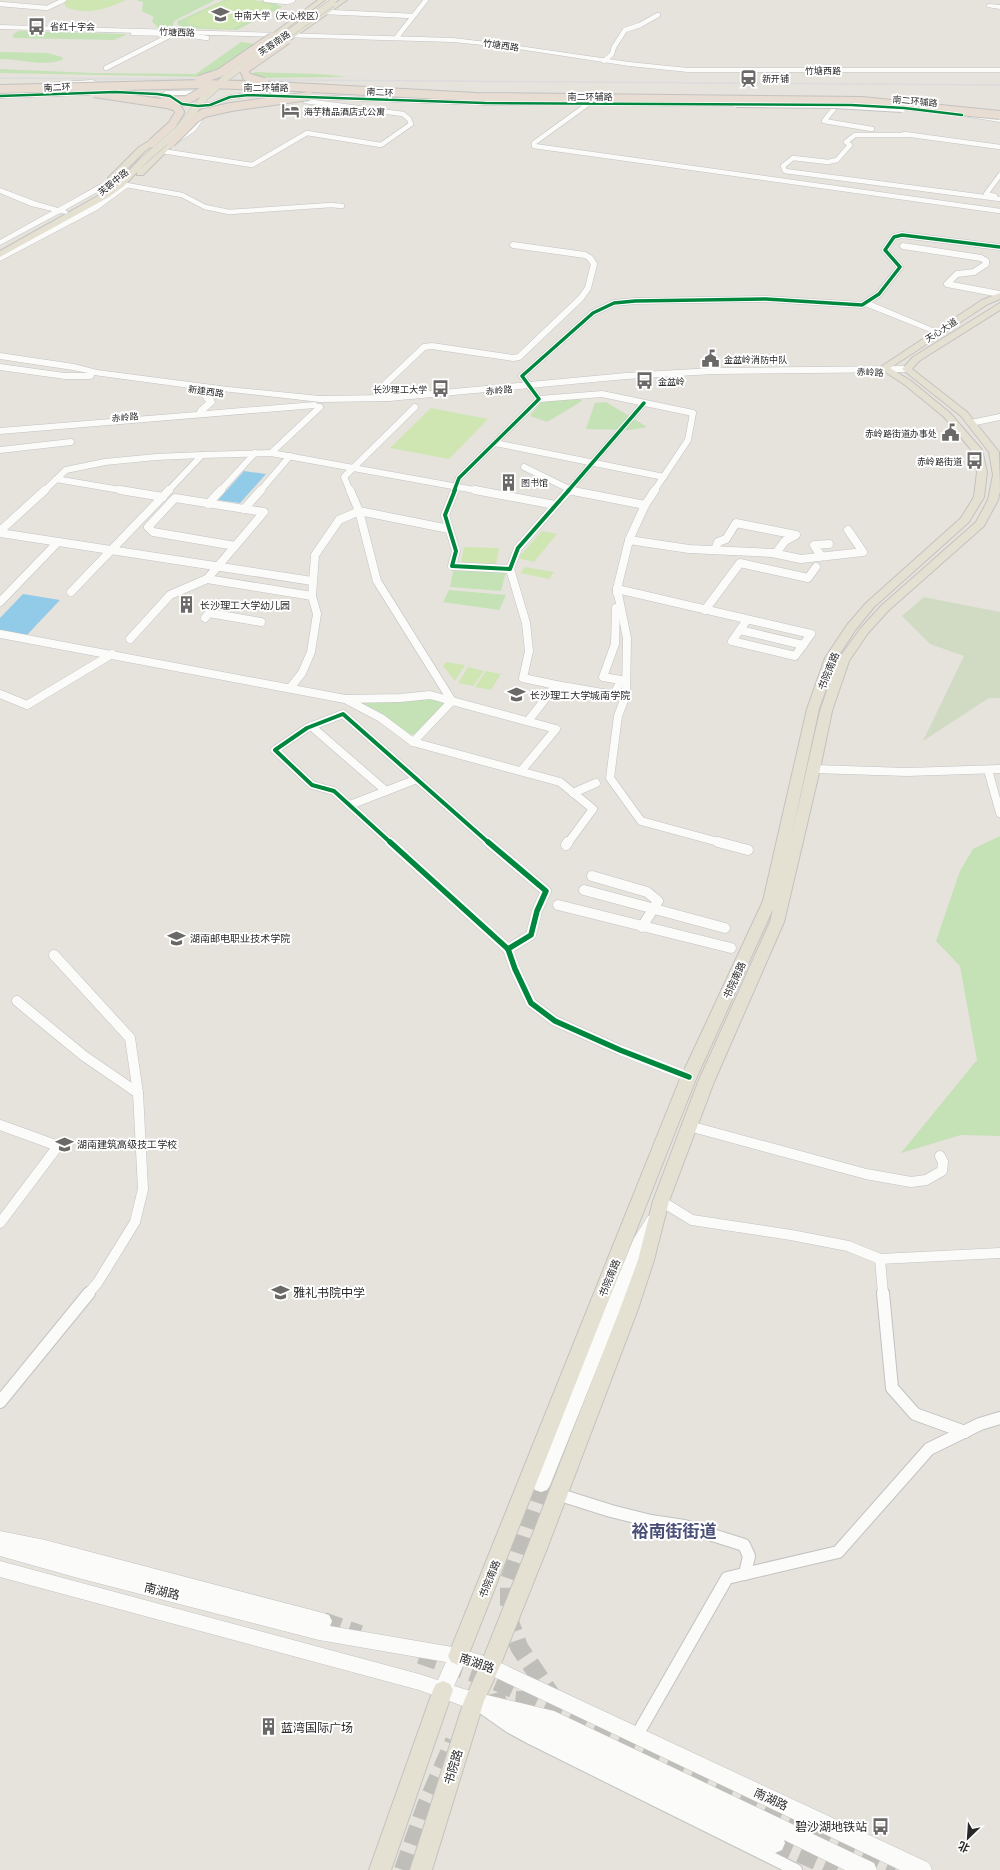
<svg xmlns="http://www.w3.org/2000/svg" width="1000" height="1870" font-family="Lato,'Noto Sans SC',sans-serif">
<rect width="100%" height="100%" fill="#e6e3dd"/>
<g fill="#c5e1b6">
<polygon points="136,0 215,0 174,21 172,28 158,28 152,21 154,17 142,11 143,2"/>
<path d="M224,0C239,0 272,0 282,7L237,30L184,28L177,24L178,21Z"/>
<polygon points="20,31 124,34 126,35 114,40 15,38 12,36 16,32"/>
<polygon points="241,42 255,44 232,60 232,63 208,77 0,73 0,69 93,73 196,74"/>
<path d="M0,52L47,53L62,57L63,59C49,68 16,58 0,59Z"/>
<path d="M255,72C286,74 316,72 347,77L252,78L248,75Z"/>
<polygon points="576,397 582,401 547,422 530,416 542,400"/>
<polygon points="606,402 647,427 629,430 586,429 595,403"/>
<polygon points="454,568 506,571 501,591 450,587"/>
<polygon points="449,590 506,595 499,610 443,602"/>
<path d="M429,697L442,700L445,704C436,714 422,737 406,735L355,703L356,700Z"/>
<polygon points="1000,836 1000,1136 961,1135 901,1153 977,1060 960,966 936,941 960,871 973,849"/>
</g>
<polygon fill="#d1dbc4" points="924,597 1000,612 1000,698 989,698 923,741 964,656 930,644 902,616"/>
<g fill="#cfe6b3">
<path d="M68,0H126C107,9 86,16 66,7L64,3Z"/>
<polygon points="230,0 254,0 274,6 232,29 199,27 188,23 187,21 190,18 219,3"/>
<polygon points="431,408 488,419 449,459 390,448"/>
<polygon points="542,531 557,534 534,562 518,558"/>
<polygon points="464,547 499,548 496,564 461,562"/>
<polygon points="525,567 554,572 549,579 520,573"/>
<polygon points="446,662 465,665 455,681 443,666"/>
<polygon points="468,667 484,671 473,686 458,683"/>
<polygon points="486,671 501,674 491,690 475,687"/>
</g>
<g fill="#91cbe8">
<polygon points="244,471 266,474 240,503 218,500"/>
<polygon points="23,594 60,600 26,636 0,632 0,618"/>
</g>
<g fill="none" stroke-linecap="round" stroke-linejoin="round">
<g stroke="#c0beb9" stroke-width="18" stroke-dasharray="18 9" stroke-linecap="butt">
<polyline points="541,1485 509,1581 509,1619 519,1647 552,1696"/>
<polyline points="323,1621 360,1634"/>
<polyline points="420,1655 488,1678 564,1712 895,1870"/>
<polyline points="489,1704 508,1699 528,1701"/>
<polyline points="775,1843 837,1870"/>
<polyline points="403,1870 426,1805 454,1741"/>
</g>
<defs>
<g id="street-far4">
<polyline points="266,0 287,2 293,0"/>
<polyline points="0,4 47,8 64,0"/>
<polyline points="327,12 413,16"/>
<polyline points="133,33 181,34 207,38"/>
<polyline points="397,37 426,0"/>
<polyline points="604,61 612,54 614,47 625,30 640,25 658,15"/>
<polyline points="106,68 173,34"/>
<polyline points="588,104 534,143 534,146 1000,211"/>
<polyline points="837,105 824,121 872,129"/>
<polyline points="904,134 1000,147"/>
<polyline points="910,135 855,135 846,142 850,145 837,160 828,162 793,158 783,166 785,171 1000,199"/>
<polyline points="162,151 252,165 307,133 381,145 411,124 409,119 403,114 305,101 303,99"/>
<polyline points="121,184 182,195 205,207 229,212 331,205 342,206"/>
<polyline points="995,196 986,194 1000,175"/>
</g>
<g id="street-far3">
<polyline points="903,246 981,258 986,261 986,264 974,272 957,274 947,284 1000,294"/>
<polyline points="389,398 385,384 424,347 432,346 513,358 519,357 581,298 588,288 594,264 590,258 585,255 513,245"/>
<polyline points="539,399 602,394 693,413 688,440 654,491"/>
<polyline points="971,423 1000,417"/>
<polyline points="495,443 664,477"/>
<polyline points="0,450 71,442"/>
<polyline points="271,453 320,407"/>
<polyline points="524,467 573,491"/>
<polyline points="56,479 126,491"/>
<polyline points="44,491 66,470 105,462 156,457 202,455"/>
<polyline points="168,491 202,455 271,453 480,491"/>
<polyline points="220,491 255,453"/>
<polyline points="260,491 290,456"/>
<polyline points="350,491 344,477 415,407"/>
<polyline points="454,491 459,478 539,399 522,376 593,313 614,303 635,301 766,299 862,305 879,294 900,267 885,250 894,237 902,235 1000,247"/>
<polyline points="568,491 644,403"/>
</g>
<g id="street-far2">
<polyline points="120,490 163,497"/>
<polyline points="350,490 359,511 449,529"/>
<polyline points="455,490 445,515 456,551 452,566 510,569 518,548 569,490"/>
<polyline points="475,490 555,505"/>
<polyline points="568,490 645,505"/>
<polyline points="655,490 645,505 629,540 617,589 627,638 626,695 618,716 610,778 641,821 722,843"/>
<polyline points="208,504 221,490"/>
<polyline points="244,509 261,490"/>
<polyline points="0,531 45,490"/>
<polyline points="0,533 312,581"/>
<polyline points="629,540 689,549 772,553 801,559 863,552 848,530"/>
<polyline points="715,550 718,542 726,539 736,523 796,535 785,541 776,553"/>
<polyline points="821,556 814,545 829,544"/>
<polyline points="510,569 526,623 529,651 523,678 556,685 528,721"/>
<polyline points="207,579 312,596"/>
<polyline points="71,592 169,490"/>
<polyline points="617,593 617,589 811,634 795,656 732,641 747,620"/>
<polyline points="0,602 58,542"/>
<polyline points="705,610 740,563 808,578 816,567"/>
<polyline points="205,618 209,613 261,622"/>
<polyline points="740,630 803,645"/>
<polyline points="0,634 345,699 381,718 413,742 560,782 593,809 568,843"/>
<polyline points="130,639 170,595 207,579 264,512 175,498 148,527 153,532 235,546"/>
<polyline points="556,685 614,695 621,680 603,677 615,644 616,608"/>
<polyline points="290,688 302,673 311,652 317,614 312,596 315,555 339,520 359,511 377,581 452,701 556,729 521,771"/>
<polyline points="0,694 27,705 112,654"/>
<polyline points="346,699 400,698 430,695 452,701 413,742"/>
<polyline points="311,726 386,791"/>
<polyline points="814,769 907,772 1000,769"/>
<polyline points="988,770 1000,813"/>
<polyline points="573,793 596,783"/>
<polyline points="350,805 417,779"/>
<polyline points="391,843 334,791 312,785 275,750 307,728 343,714 489,843"/>
</g>
<g id="street-far1">
<polyline points="390,842 508,949"/>
<polyline points="488,842 546,891 537,911 531,935 508,949"/>
<polyline points="718,842 748,850"/>
<polyline points="566,845 568,842"/>
<polyline points="592,876 647,892 658,901 642,927"/>
<polyline points="584,890 725,928"/>
<polyline points="558,905 731,948"/>
<polyline points="508,949 515,969 531,1003 555,1021 620,1050 689,1077"/>
<polyline points="54,955 130,1038 138,1093 143,1189 135,1222 98,1282 88,1294"/>
<polyline points="17,1001 84,1056 138,1093"/>
<polyline points="0,1125 58,1146 0,1223"/>
<polyline points="689,1126 866,1174 911,1182 926,1180 942,1171 943,1162 940,1156"/>
<polyline points="661,1201 692,1220 791,1235 848,1246 880,1259 1000,1253"/>
<polyline points="880,1259 883,1294"/>
</g>
<g id="street">
<polyline points="883,1293 892,1388 915,1414 965,1432"/>
<polyline points="0,1402 89,1293"/>
<polyline points="557,1494 611,1511 651,1521 684,1526 744,1545 749,1556 745,1574"/>
<polyline points="480,1706 510,1727 532,1739 796,1870"/>
<polyline points="637,1735 727,1578 838,1552 929,1449 980,1424 1000,1418"/>
</g>
<g id="secondary">
<polygon points="989,4 1000,5 1000,9 987,7 987,5"/>
<polygon points="0,25 453,38 512,45 629,62 688,68 1000,68 1000,72 688,72 629,66 512,48 453,42 0,29"/>
<polygon points="92,80 99,82 102,88 112,90 163,93 166,91 208,90 208,92 199,95 173,95 184,102 198,104 209,103 230,95 249,93 485,101 751,102 754,104 751,106 485,105 249,97 231,99 212,107 195,131 170,148 168,147 168,145 190,128 204,107 182,106 168,98 157,96 115,94 0,98 0,94 101,91 97,90 94,84 92,84 46,87 43,85 46,83"/>
<polygon points="958,112 1000,118 1000,122 956,115 955,114"/>
<polygon points="124,183 131,185 97,210 0,261 0,256 91,206"/>
<polygon points="99,185 106,187 65,210 68,212 67,214 60,213 0,245 0,240 52,211 31,206 0,193 0,188 37,202 58,208"/>
<polygon points="865,302 871,302 942,332 941,334 935,334 865,306"/>
<path d="M0,353L74,364L97,370L228,387L320,396L389,395L626,373L713,368L907,366L911,369L907,372L713,374L626,379L389,401L320,402L195,388C204,391 213,392 215,403L206,411L315,402L319,405L315,408L0,434V428L197,412L198,409L206,402L202,396L188,392L187,390L190,388L94,375L93,378L90,379H65L0,370V364L65,373H88L73,370L0,359Z"/>
<polygon points="653,1214 658,1216 661,1220 649,1239 550,1485 547,1490 541,1492 535,1490 532,1485 634,1238 648,1216"/>
<polygon points="0,1531 45,1540 323,1613 329,1615 332,1621 330,1626 458,1648 490,1658 929,1863 932,1870 900,1870 486,1673 463,1666 454,1686 474,1692 554,1711 874,1863 877,1870 845,1870 784,1840 785,1843 782,1850 775,1853 768,1850 553,1745 492,1719 490,1713 474,1710 419,1690 0,1577 0,1561 419,1674 438,1680 446,1662 319,1640 78,1578 0,1556"/>
</g>
<g id="primary">
<polygon points="318,0 325,0 274,38 270,38 270,36"/>
<polygon points="340,0 347,0 289,41 285,41 285,39"/>
<polygon points="149,141 156,143 145,151 114,182 108,182 108,178 139,147"/>
<polygon points="168,141 175,143 143,175 137,175 137,172 124,186 109,197 0,257 0,251 103,193 118,182 140,159 146,159 147,161 139,170"/>
<polygon points="1000,293 1000,299 988,304 890,368 911,381 950,413 982,450 987,472 984,497 969,522 874,607 856,629 837,658 819,709 791,838 820,711 837,661 860,629 881,606 976,522 988,500 993,475 989,452 961,416 902,369 913,357 1000,303 1000,310 919,361 912,369 967,412 999,452 1000,491 998,500 984,526 889,610 868,633 849,661 832,711 820,769 784,922 714,1082 669,1201 654,1260 638,1309 548,1546 500,1666 484,1701 432,1870 410,1870 464,1701 480,1666 528,1546 620,1309 638,1260 653,1201 698,1082 770,922 773,909 696,1079 468,1656 465,1662 458,1665 451,1662 448,1656 680,1079 763,901 807,709 825,658 847,625 866,603 961,518 974,497 977,472 973,452 944,417 905,385 879,368 982,300"/>
<polygon points="443,1681 450,1684 453,1690 391,1870 369,1870 433,1690 436,1684"/>
</g>
</defs>
<use href="#street-far4" stroke="#c3c2c3" stroke-width="5.5"/>
<use href="#street-far3" stroke="#c3c2c3" stroke-width="7"/>
<use href="#street-far2" stroke="#c3c2c3" stroke-width="9"/>
<use href="#street-far1" stroke="#c3c2c3" stroke-width="11"/>
<use href="#street" stroke="#c3c2c3" stroke-width="14"/>
<use href="#secondary" stroke="#c3c2c3" stroke-width="1"/>
<use href="#primary" stroke="#c3c2c0" stroke-width="2"/>
<use href="#street-far4" stroke="#fbfbfa" stroke-width="4.5"/>
<use href="#street-far3" stroke="#fbfbfa" stroke-width="6"/>
<use href="#street-far2" stroke="#fbfbfa" stroke-width="8"/>
<use href="#street-far1" stroke="#fbfbfa" stroke-width="10"/>
<use href="#street" stroke="#fbfbfa" stroke-width="12"/>
<use href="#secondary" fill="#fbfbfa" fill-rule="evenodd"/>
<use href="#primary" fill="#e5e1d2" fill-rule="evenodd"/>
<polyline stroke="#dcdbdd" stroke-width="1.5" points="0,78 1000,85"/>
<defs>
<polyline id="secondary-bridge" points="736,104 835,105 902,109"/>
<polyline id="primary-bridge" points="143,161 178,130 204,98 227,77 332,3"/>
<g id="highway-bridge">
<polyline points="199,80 220,73 272,37"/>
<polyline points="264,82 247,77 244,70 287,40"/>
<polyline points="0,89 204,84 276,86 476,97 862,101 1000,115"/>
<polyline points="94,93 167,104 176,107 180,112 172,125 152,143"/>
<polyline points="164,101 187,100 206,89"/>
<polyline points="171,143 196,118 204,113 231,107 309,96"/>
</g>
</defs>
<use href="#secondary-bridge" stroke="#c3c2c3" stroke-width="8" stroke-linecap="butt"/>
<use href="#primary-bridge" stroke="#c3c2c0" stroke-width="8" stroke-linecap="butt"/>
<use href="#highway-bridge" stroke="#c3c2c0" stroke-width="10" stroke-linecap="butt"/>
<use href="#secondary-bridge" stroke="#fbfbfa" stroke-width="6"/>
<use href="#primary-bridge" stroke="#e5e1d2" stroke-width="7"/>
<use href="#highway-bridge" stroke="#e7ddd2" stroke-width="8"/>
<defs>
<polyline id="cycleway-far3" points="0,96 115,92 157,94 170,96 182,104 198,106 210,105 230,97 249,95 485,103 851,105 904,108 962,115"/>
<g id="cycleway-far2">
<polyline points="454,491 459,478 539,399 522,376 593,313 614,303 635,301 766,299 862,305 879,294 900,267 885,250 894,237 902,235 1000,247"/>
<polyline points="568,491 644,403"/>
</g>
<g id="cycleway-far1">
<polyline points="455,490 445,515 456,551 452,566 510,569 518,548 569,490"/>
<polyline points="391,843 334,791 312,785 275,750 307,728 343,714 489,843"/>
</g>
<g id="cycleway">
<polyline points="390,842 508,949"/>
<polyline points="488,842 546,891 537,911 531,935 508,949"/>
<polyline points="508,949 515,969 531,1003 555,1021 620,1050 689,1077"/>
</g>
</defs>
<use href="#cycleway-far3" stroke="#fff" stroke-width="4"/>
<use href="#cycleway-far2" stroke="#fff" stroke-width="5"/>
<use href="#cycleway-far1" stroke="#fff" stroke-width="6"/>
<use href="#cycleway" stroke="#fff" stroke-width="8"/>
<use href="#cycleway-far3" stroke="#00873e" stroke-width="2.5"/>
<use href="#cycleway-far2" stroke="#00873e" stroke-width="3.5"/>
<use href="#cycleway-far1" stroke="#00873e" stroke-width="4"/>
<use href="#cycleway" stroke="#00873e" stroke-width="5.5"/>
</g>
<defs>
<symbol id="university-bare" viewBox="-9 -9 18 18"><path d="M0-5L7-2L0 1L-7-2ZM-4 1L0 2.5L4 1V4Q0 6-4 4Z" fill="#6a6967" stroke="#fff" stroke-width="2.5" paint-order="stroke"/></symbol>
<symbol id="bus-bare" viewBox="-9 -9 18 18"><path d="M-5-6H5V4H4V6H2V4H-2V6H-4V4H-5ZM-3.5-4V0h7V-4ZM-3.5 1.2v1.5H-2V1.2ZM2 1.2v1.5H3.5V1.2Z" fill="#6a6967" stroke="#fff" stroke-width="2.5" paint-order="stroke"/></symbol>
<symbol id="station-bare" viewBox="-9 -9 18 18"><path d="M-3-6H3Q5-6 5-4V2Q5 4 3 4L4.5 6H3L1.5 4h-3L-3 6H-4.5L-3 4Q-5 4-5 2V-4Q-5-6-3-6ZM-3.5-4v3h7v-3ZM-3.5 1v1.5H-2V1ZM2 1v1.5H3.5V1Z" fill="#6a6967" stroke="#fff" stroke-width="2.5" paint-order="stroke"/></symbol>
<symbol id="hotel-bare" viewBox="-9 -9 18 18"><path d="M-6-4.5h1.5V1H6V5H4.5V3h-9V5H-6ZM-4 0a1.8 1.8 0 1 1 3.6 0ZM.5 0V-2.5h3Q6-2.5 6 0Z" fill="#6a6967" stroke="#fff" stroke-width="2.5" paint-order="stroke"/></symbol>
<symbol id="civic-bare" viewBox="-9 -9 18 18"><path d="M-.6-6.5H3V-4.5H.6V-3L4-1V1h2V6H-6V1h2V-1L-.6-3ZM-1.2 2.5V6h2.4V2.5Z" fill="#6a6967" stroke="#fff" stroke-width="2.5" paint-order="stroke"/></symbol>
<symbol id="building-bare" viewBox="-9 -9 18 18"><path d="M-4-6H4V6H1V3H-1V6H-4ZM-2.5-4.3h1.7v1.8h-1.7ZM.8-4.3h1.7v1.8H.8ZM-2.5-1h1.7V.8h-1.7ZM.8-1h1.7V.8H.8Z" fill="#6a6967" stroke="#fff" stroke-width="2.5" paint-order="stroke"/></symbol>
<symbol id="school-bare" viewBox="-9 -9 18 18"><path d="M0-5L7-2L0 1L-7-2ZM-4 1L0 2.5L4 1V4Q0 6-4 4Z" fill="#6a6967" stroke="#fff" stroke-width="2.5" paint-order="stroke"/></symbol>
</defs>
<g fill-rule="evenodd">
<use href="#university-bare" x="208" y="2" width="25" height="25"/>
<use href="#bus-bare" x="24" y="14" width="25" height="25"/>
<use href="#station-bare" x="736" y="66" width="25" height="25"/>
<use href="#hotel-bare" x="278" y="98" width="25" height="25"/>
<use href="#civic-bare" x="698" y="346" width="25" height="25"/>
<use href="#bus-bare" x="632" y="368" width="25" height="25"/>
<use href="#bus-bare" x="428" y="376" width="25" height="25"/>
<use href="#civic-bare" x="938" y="420" width="25" height="25"/>
<use href="#bus-bare" x="962" y="448" width="25" height="25"/>
<use href="#building-bare" x="496" y="470" width="25" height="25"/>
<use href="#building-bare" x="174" y="592" width="25" height="25"/>
<use href="#university-bare" x="504" y="682" width="25" height="25"/>
<use href="#university-bare" x="164" y="926" width="25" height="25"/>
<use href="#school-bare" x="52" y="1132" width="25" height="25"/>
<use href="#school-bare" x="268" y="1280" width="25" height="25"/>
<use href="#building-bare" x="256" y="1714" width="25" height="25"/>
<use href="#bus-bare" x="868" y="1814" width="25" height="25"/>
</g>
<g text-anchor="middle" dominant-baseline="central" stroke-width="4" stroke-linejoin="round" paint-order="stroke">
<g font-size="9" fill="#282828" stroke="#fff" text-anchor="start">
<text x="234" y="15">中南大学（天心校区）</text>
<text x="50" y="26">省红十字会</text>
<text x="762" y="78">新开铺</text>
<text x="304" y="111">海芋精品酒店式公寓</text>
<text x="724" y="359">金盆岭消防中队</text>
<text x="658" y="381">金盆岭</text>
<text x="427" y="389" text-anchor="end">长沙理工大学</text>
<text x="937" y="433" text-anchor="end">赤岭路街道办事处</text>
<text x="962" y="461" text-anchor="end">赤岭路街道</text>
<text x="521" y="482">图书馆</text>
</g>
<g font-size="9" fill="#282828" stroke="#fff">
<text transform="translate(177 32) rotate(2)">竹塘西路</text>
<text transform="translate(274 43) rotate(-34)">芙蓉南路</text>
<text transform="translate(501 45) rotate(8)">竹塘西路</text>
<text x="823" y="70">竹塘西路</text>
<text transform="translate(57 87) rotate(-3)">南二环</text>
<text x="266" y="87">南二环辅路</text>
<text transform="translate(380 92) rotate(3)">南二环</text>
<text x="590" y="96">南二环辅路</text>
<text transform="translate(915 101) rotate(5)">南二环辅路</text>
<text transform="translate(113 182) rotate(-39)">芙蓉中路</text>
<text transform="translate(941 330) rotate(-33)">天心大道</text>
<text transform="translate(870 372) rotate(2)">赤岭路</text>
<text transform="translate(499 390) rotate(-5)">赤岭路</text>
<text transform="translate(206 391) rotate(8)">新建西路</text>
<text transform="translate(125 417) rotate(-5)">赤岭路</text>
</g>
<g font-size="10" fill="#282828" stroke="#fff" text-anchor="start">
<text x="200" y="605">长沙理工大学幼儿园</text>
<text x="530" y="695">长沙理工大学城南学院</text>
<text x="190" y="938">湖南邮电职业技术学院</text>
<text x="77" y="1144">湖南建筑高级技工学校</text>
</g>
<g font-size="10" fill="#282828" stroke="#fff">
<text transform="translate(828 671) rotate(-68)">书院南路</text>
<text transform="translate(734 980) rotate(-65)">书院南路</text>
<text transform="translate(609 1278) rotate(-68)">书院南路</text>
<text transform="translate(489 1579) rotate(-68)">书院南路</text>
</g>
<g font-size="12" fill="#282828" stroke="#fff" text-anchor="start">
<text x="293" y="1292">雅礼书院中学</text>
<text x="281" y="1727">蓝湾国际广场</text>
<text x="867" y="1826" text-anchor="end">碧沙湖地铁站</text>
</g>
<g font-size="12" fill="#282828" stroke="#fff">
<text transform="translate(162 1591) rotate(14)">南湖路</text>
<text transform="translate(477 1663) rotate(19)">南湖路</text>
<text transform="translate(453 1767) rotate(-73)">书院路</text>
<text transform="translate(771 1799) rotate(25)">南湖路</text>
</g>
<g font-size="17" font-weight="bold" fill="#494e77" stroke="#fff">
<text x="674" y="1530">裕南街街道</text>
</g>
</g>
<g transform="translate(968 1838) rotate(205)" stroke="#ffffff" stroke-width="3" paint-order="stroke">
<path d="M0-3L7 15L0 10L-7 15Z" fill="#282828"/>
<text y="-6" font-size="11" font-weight="bold" text-anchor="middle" fill="#282828">北</text>
</g>
</svg>
